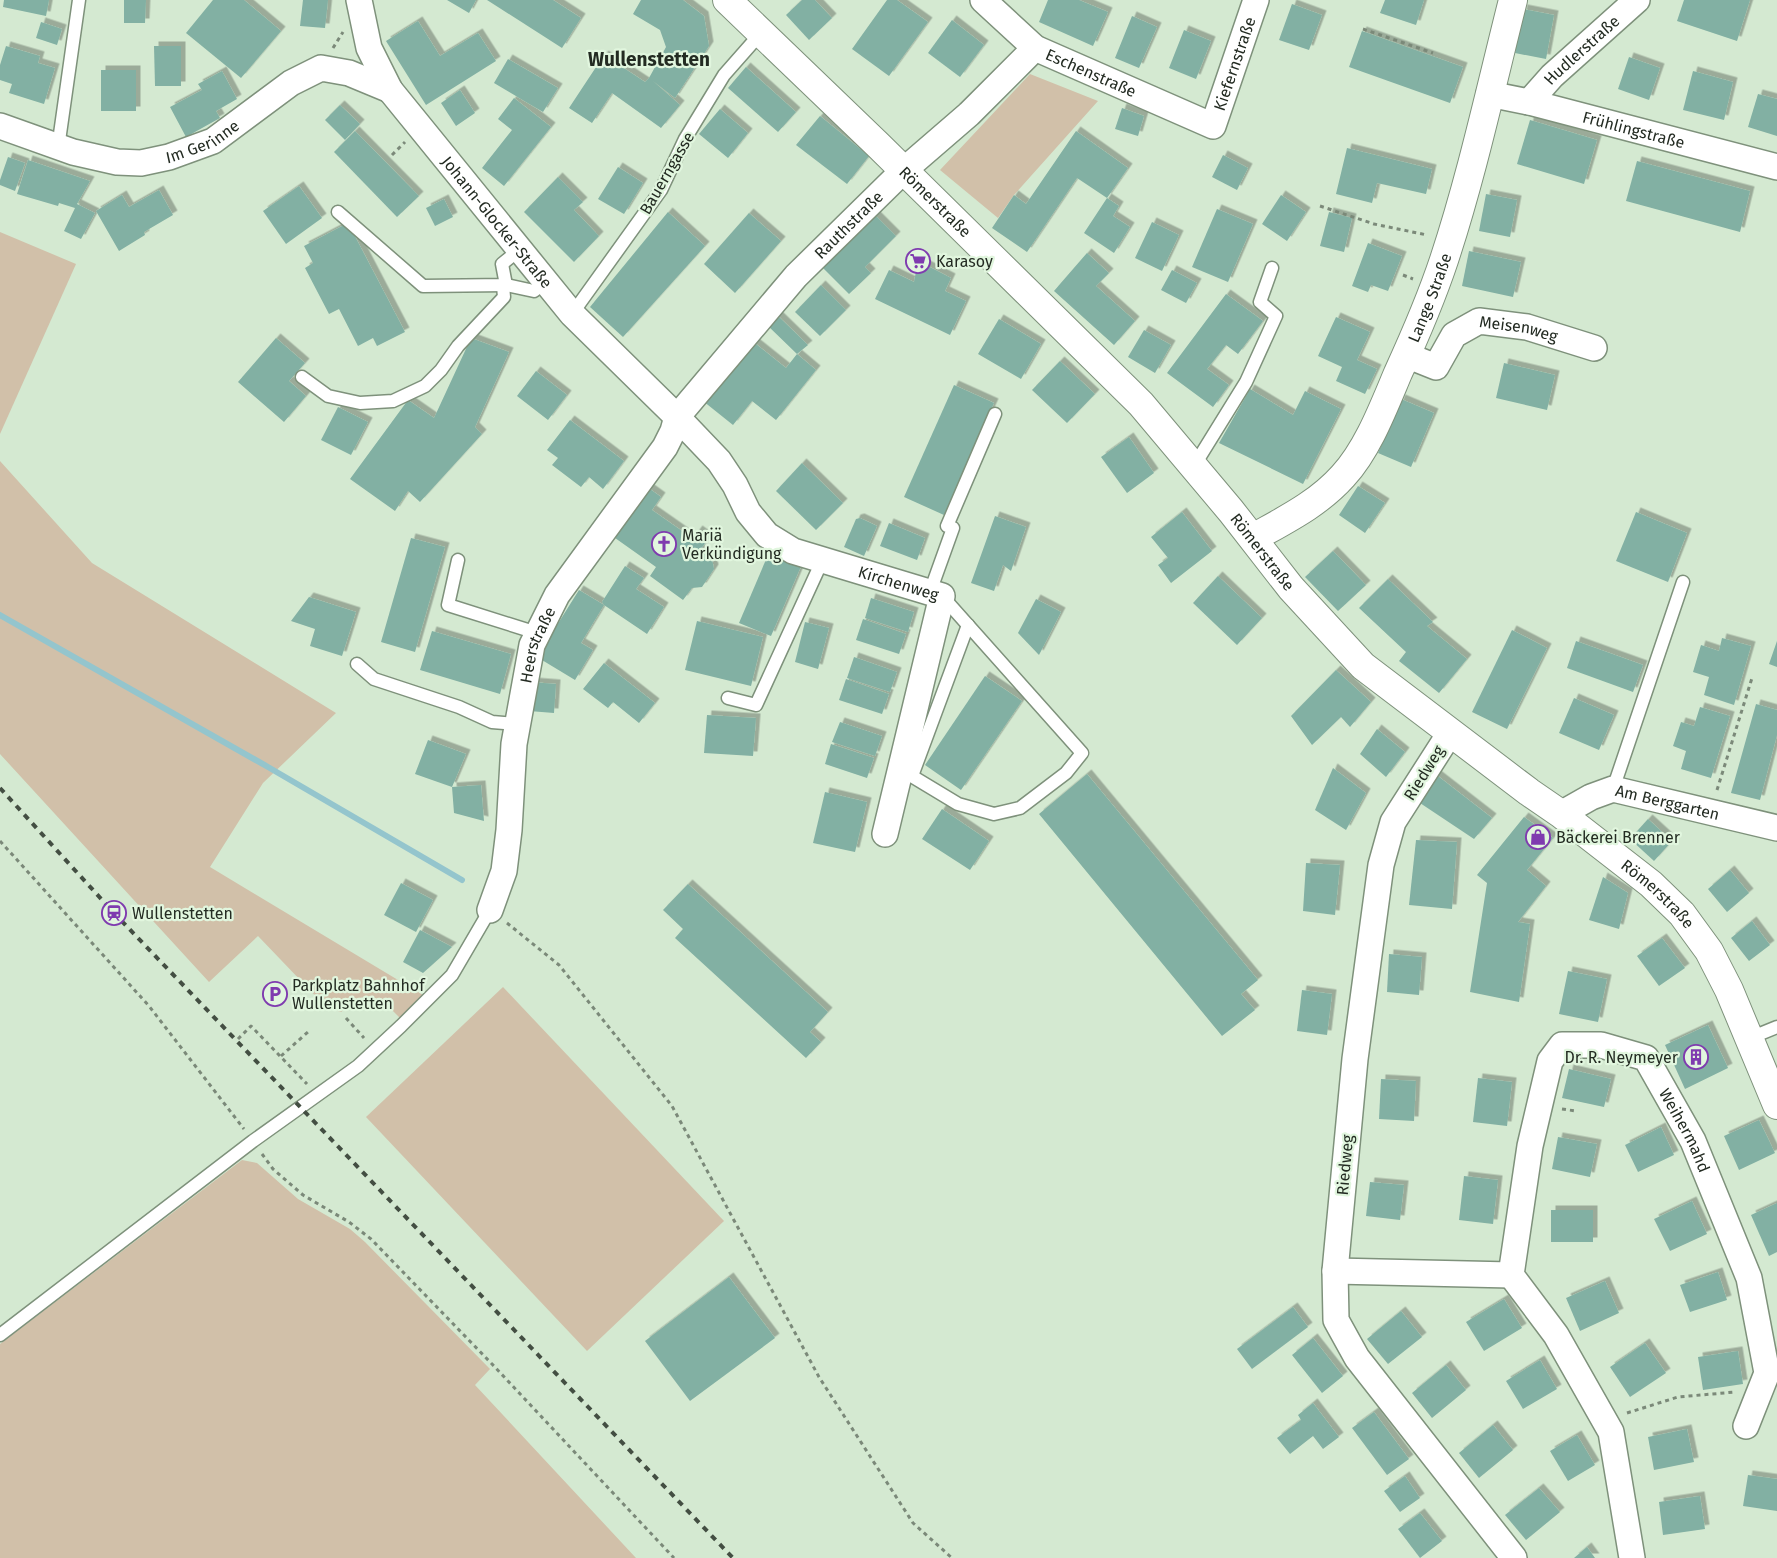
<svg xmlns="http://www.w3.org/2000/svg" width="1777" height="1558" font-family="'Fira Sans',sans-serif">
<defs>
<filter id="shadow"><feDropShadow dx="4.5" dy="-4.5" stdDeviation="0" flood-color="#0004"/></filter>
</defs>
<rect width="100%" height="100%" fill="#d4e9d1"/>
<g fill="#d1c0a9">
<polygon points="1030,74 1098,101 1014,195 998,218 940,170"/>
<polygon points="0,232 76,264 0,434"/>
<polygon points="0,461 92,563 336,713 263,783 210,867 428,998 404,1022 387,1005 369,996 359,998 341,1012 326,1007 258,936 209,982 0,754"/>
<polygon points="503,987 724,1221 587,1351 366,1117"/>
<polygon points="242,1160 257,1163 298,1199 350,1229 365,1242 490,1369 475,1385 636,1558 0,1558 0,1344"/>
</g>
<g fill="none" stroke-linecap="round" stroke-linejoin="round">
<polyline stroke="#94c5cd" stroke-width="6" points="0,615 268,767 462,880"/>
</g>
<g fill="#82b0a3" filter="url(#shadow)">
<polygon points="4,0 49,0 46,16 3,7"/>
<polygon points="124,0 146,0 145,23 124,23"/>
<polygon points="213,0 244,0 281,31 241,78 186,33"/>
<polygon points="303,0 328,0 325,28 300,26"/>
<polygon points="447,0 476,0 469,13"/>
<polygon points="487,0 553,0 581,18 562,48"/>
<polygon points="641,0 683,0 704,16 709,46 675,98 653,81 680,105 661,128 612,93 592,123 569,108 604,55 645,82 649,78 666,47 660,30 633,14"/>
<polygon points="802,0 815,0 832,18 809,40 786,15"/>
<polygon points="887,0 897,0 928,22 889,76 852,49"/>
<polygon points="1048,0 1079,0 1108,12 1093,46 1039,22"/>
<polygon points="1385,0 1424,0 1416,25 1380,13"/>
<polygon points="1684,0 1750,0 1737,41 1677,21"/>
<polygon points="1292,4 1322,15 1309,50 1279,40"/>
<polygon points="1523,9 1554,15 1546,59 1515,53"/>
<polygon points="1132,16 1157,27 1139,68 1115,58"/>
<polygon points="952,20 984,45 960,77 928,53"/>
<polygon points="418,21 440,56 478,33 496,61 426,105 386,41"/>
<polygon points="41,22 62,29 57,45 36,38"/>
<polygon points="1184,30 1211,41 1196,79 1169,68"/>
<polygon points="1362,31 1463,67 1450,103 1349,67"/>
<polygon points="6,46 40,56 38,63 55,68 44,104 9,93 12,84 0,80 0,65"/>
<polygon points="154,46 181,46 181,86 155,86"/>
<polygon points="1629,57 1660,68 1649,100 1618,89"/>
<polygon points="508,59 558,88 543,112 494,83"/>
<polygon points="746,67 796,112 778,132 728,88"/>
<rect x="101" y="70" width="35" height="41"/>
<polygon points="222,71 237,99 216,111 220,118 186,137 170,107 202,90 198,84"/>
<polygon points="1693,71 1733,82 1724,120 1683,110"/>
<polygon points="460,90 475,113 456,126 441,103"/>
<polygon points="1758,94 1777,99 1777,136 1748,127"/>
<polygon points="514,98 551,127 504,186 482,168 512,130 498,119"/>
<polygon points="340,105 360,124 345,140 325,120"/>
<polygon points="1122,108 1144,116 1138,136 1115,129"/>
<polygon points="720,109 748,133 728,158 699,134"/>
<polygon points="820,116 869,156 847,184 796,145"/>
<polygon points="1530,120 1597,140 1584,184 1517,164"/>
<polygon points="355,131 419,196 397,217 334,152"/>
<polygon points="1076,131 1128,168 1107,198 1119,206 1113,216 1130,227 1114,253 1084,233 1107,198 1077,178 1027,252 992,228 1014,195 1026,204"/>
<polygon points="1347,148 1432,169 1426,194 1377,183 1372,203 1336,194"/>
<polygon points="1223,155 1248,168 1237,190 1212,177"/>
<polygon points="8,157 25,163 15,191 0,185 0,180"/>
<polygon points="28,160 90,181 77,204 95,213 81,239 64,231 75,208 59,203 58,206 17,194"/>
<polygon points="1637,161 1750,191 1740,232 1626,201"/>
<polygon points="618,167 643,183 624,214 598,199"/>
<polygon points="558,177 583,202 574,210 599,236 574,262 524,212"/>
<polygon points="299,186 322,218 286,244 263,211"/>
<polygon points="159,190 173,215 144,232 145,235 119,251 96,211 122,195 129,207"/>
<polygon points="1486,194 1517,200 1510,237 1479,231"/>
<polygon points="1281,195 1306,212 1287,241 1262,224"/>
<polygon points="444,199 453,217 435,226 426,208"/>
<polygon points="1217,209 1253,224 1228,282 1192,267"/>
<polygon points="668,212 705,246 623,337 590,307"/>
<polygon points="1329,212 1352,218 1344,252 1320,246"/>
<polygon points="749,213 781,241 735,293 704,264"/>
<polygon points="873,213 896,236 865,267 871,273 849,294 820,265"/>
<polygon points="1152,222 1179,235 1162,271 1135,258"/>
<polygon points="348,223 405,332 377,346 373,338 358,346 339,309 329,314 305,268 313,263 304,246"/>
<polygon points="1368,243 1402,256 1388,291 1371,285 1368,292 1352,286"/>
<polygon points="1469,251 1521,262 1513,297 1462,286"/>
<polygon points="1087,253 1109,273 1096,286 1135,321 1114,345 1054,291"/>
<polygon points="918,261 951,278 945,291 966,301 950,335 875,299 889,270 914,282"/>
<polygon points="1172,270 1197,283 1186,303 1161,290"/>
<polygon points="821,285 846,310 820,336 795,312"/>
<polygon points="1226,294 1263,321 1238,354 1226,345 1207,369 1229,385 1213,407 1167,373"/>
<polygon points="777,315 808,345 797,354 816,370 776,420 752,401 733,425 703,401 751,340 786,368 797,354 767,325"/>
<polygon points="1336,317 1370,332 1357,360 1377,369 1365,394 1336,381 1342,367 1318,356"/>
<polygon points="999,319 1041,344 1021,379 978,354"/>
<polygon points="1144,330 1171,345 1155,373 1128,357"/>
<polygon points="276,338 305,363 289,381 306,396 284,422 238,382"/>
<polygon points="471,338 509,352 475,427 482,434 420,502 408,491 395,511 350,479 408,400 434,418"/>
<polygon points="1060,361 1095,394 1067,423 1032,390"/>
<polygon points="1504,363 1555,375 1547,410 1496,398"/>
<polygon points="536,371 567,395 548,420 517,396"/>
<polygon points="954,385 994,403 944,515 904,497"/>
<polygon points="1250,389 1293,415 1305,391 1341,409 1303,484 1219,443"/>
<polygon points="1401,399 1434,413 1411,467 1378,453"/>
<polygon points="338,407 368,422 351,455 321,440"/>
<polygon points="570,420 624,461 603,489 589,477 581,487 552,465 558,458 547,450"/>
<polygon points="1129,437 1154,473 1127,493 1101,457"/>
<polygon points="802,463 843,503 816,530 776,491"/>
<polygon points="643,484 661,497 652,510 692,538 698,530 709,538 700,550 712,559 714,569 702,587 692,588 683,600 650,576 656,567 608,533"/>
<polygon points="1358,486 1385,503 1365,533 1339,515"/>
<polygon points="1182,512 1212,551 1171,583 1158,565 1168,558 1151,537"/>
<polygon points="1636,512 1687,533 1668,582 1616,561"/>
<polygon points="995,516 1026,527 1011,571 1003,565 994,591 971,583"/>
<polygon points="860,518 877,526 864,556 844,547 856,519"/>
<polygon points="889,523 925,538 917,560 880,546"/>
<polygon points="411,538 445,547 415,652 381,642"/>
<polygon points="770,550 802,564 771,636 739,623"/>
<polygon points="1333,551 1366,585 1338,611 1305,577"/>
<polygon points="625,566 644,578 636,589 664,607 647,634 604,605 602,602"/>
<polygon points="1218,576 1262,618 1237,645 1193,603"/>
<polygon points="1388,579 1433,622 1427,626 1467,659 1439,693 1399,661 1406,652 1359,608"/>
<polygon points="579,590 604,605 581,643 593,650 575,680 537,657"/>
<polygon points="309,597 356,612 342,656 310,646 315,629 291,621"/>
<polygon points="871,598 914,612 908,632 865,618"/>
<polygon points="1036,599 1061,612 1039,655 1018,633"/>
<polygon points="863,619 906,634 899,654 856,640"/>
<polygon points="697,621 763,637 751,686 685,670"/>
<polygon points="805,622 829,628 818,669 795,662"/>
<polygon points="1512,630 1547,648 1507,729 1472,712"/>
<polygon points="432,631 511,654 500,694 420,670"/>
<polygon points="1722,638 1751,646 1734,705 1704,695 1709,677 1693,672 1701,645 1719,651"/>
<polygon points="1576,641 1643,665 1633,692 1567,668"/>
<polygon points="1777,641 1777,667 1769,664"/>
<polygon points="854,657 897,672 890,692 847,678"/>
<polygon points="604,663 655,703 639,723 613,702 608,708 583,689"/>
<polygon points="1336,670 1371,702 1350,727 1341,717 1312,745 1291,716"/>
<polygon points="985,676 1022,701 961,790 925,765"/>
<polygon points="846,679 889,694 882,714 839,700"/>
<polygon points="531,682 556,684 554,713 529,711"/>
<polygon points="1574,698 1614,715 1599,750 1559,733"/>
<polygon points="1756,704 1777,710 1777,735 1760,800 1731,793"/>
<polygon points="1700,707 1730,716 1711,778 1681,769 1686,751 1673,746 1681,722 1694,726"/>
<polygon points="707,715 756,718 753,756 704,753"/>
<polygon points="840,722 882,736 875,756 832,742"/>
<polygon points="1377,729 1405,752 1386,777 1360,754"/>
<polygon points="428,740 466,754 452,787 481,785 484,821 454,813 452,787 415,774"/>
<polygon points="831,744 874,758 867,778 825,764"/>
<polygon points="1333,768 1366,793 1346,830 1315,810"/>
<polygon points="1434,773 1492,818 1474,839 1414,799"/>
<polygon points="1087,774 1258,980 1241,994 1255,1010 1222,1036 1039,814"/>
<polygon points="825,792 867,802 855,852 813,843"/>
<polygon points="942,809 989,841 970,870 922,839"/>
<polygon points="1524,817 1553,838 1527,870 1546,886 1518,922 1530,924 1519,1002 1470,992 1487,883 1477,875"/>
<polygon points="1648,819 1672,841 1654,861 1630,839"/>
<polygon points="1416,840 1457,842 1452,909 1409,905"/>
<polygon points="1306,863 1340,865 1335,915 1303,911"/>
<polygon points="1730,870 1749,893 1727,912 1708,889"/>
<polygon points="1603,877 1628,893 1619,929 1589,920"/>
<polygon points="401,883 433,900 416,932 384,915"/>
<polygon points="688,884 828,1012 810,1032 821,1042 806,1058 675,938 683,929 663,910"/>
<polygon points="1752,921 1770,945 1749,961 1731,938"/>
<polygon points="420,930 452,947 423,973 403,962"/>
<polygon points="1662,938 1685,968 1659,986 1637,956"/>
<polygon points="1389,954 1422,957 1419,995 1387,992"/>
<polygon points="1568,971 1607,979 1598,1022 1559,1014"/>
<polygon points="1302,990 1332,994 1327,1035 1297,1031"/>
<polygon points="1708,1025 1728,1068 1685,1089 1665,1045"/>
<polygon points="1569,1069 1611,1079 1604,1107 1562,1098"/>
<polygon points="1478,1078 1512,1082 1507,1126 1473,1122"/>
<polygon points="1381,1079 1416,1081 1414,1121 1379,1119"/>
<polygon points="1759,1120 1775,1153 1739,1170 1724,1136"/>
<polygon points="1661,1127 1674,1155 1638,1172 1625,1145"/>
<polygon points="1558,1137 1597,1144 1590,1177 1552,1169"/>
<polygon points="1464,1176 1498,1180 1493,1224 1459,1220"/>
<polygon points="1370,1182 1404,1185 1400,1220 1366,1216"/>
<polygon points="1692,1201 1707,1234 1670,1251 1654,1219"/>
<polygon points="1777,1203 1777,1252 1769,1256 1751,1215"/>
<rect x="1551" y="1210" width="42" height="32"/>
<polygon points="1718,1272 1727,1300 1690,1312 1680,1285"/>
<polygon points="729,1277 775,1338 690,1401 645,1341"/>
<polygon points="1605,1281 1619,1313 1580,1331 1566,1298"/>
<polygon points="1504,1299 1522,1328 1484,1351 1466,1322"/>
<polygon points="1293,1307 1308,1327 1252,1369 1237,1349"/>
<polygon points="1401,1311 1422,1337 1388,1364 1367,1339"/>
<polygon points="1313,1338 1343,1376 1322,1393 1292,1355"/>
<polygon points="1645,1343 1666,1373 1630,1397 1610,1367"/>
<polygon points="1738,1351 1743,1384 1703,1390 1698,1357"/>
<polygon points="1540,1360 1557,1389 1523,1409 1506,1381"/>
<polygon points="1446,1365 1466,1390 1432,1418 1412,1393"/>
<polygon points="1313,1403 1339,1437 1323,1449 1313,1436 1290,1454 1277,1438 1301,1420 1298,1415"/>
<polygon points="1374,1412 1409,1459 1387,1475 1352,1428"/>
<polygon points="1493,1425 1513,1450 1479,1478 1459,1453"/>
<polygon points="1687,1429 1694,1462 1654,1470 1648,1437"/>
<polygon points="1577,1435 1595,1465 1568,1481 1550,1451"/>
<polygon points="1748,1475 1777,1479 1777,1511 1743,1506"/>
<polygon points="1405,1476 1420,1498 1400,1512 1384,1491"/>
<polygon points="1539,1488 1560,1512 1526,1540 1505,1515"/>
<polygon points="1700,1496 1705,1529 1663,1535 1659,1502"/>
<polygon points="1420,1513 1442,1541 1420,1558 1398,1529"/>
<polygon points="1587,1547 1595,1558 1574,1558"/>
</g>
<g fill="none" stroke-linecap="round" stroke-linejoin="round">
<defs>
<g id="service">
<polyline points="58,148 79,0"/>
<polyline points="338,212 423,286 506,285 502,264 519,250"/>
<polyline points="506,285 534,291 546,282"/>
<polyline points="572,314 661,190 685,139 724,75 761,33"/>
<polyline points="302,377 328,396 360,403 393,401 425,386 441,370 458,346 504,297 503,286"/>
<polyline points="1194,466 1246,382 1276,316 1260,302 1272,268"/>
<polyline points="458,560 448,605 537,633"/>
<polyline points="930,592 953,528 947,526 995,414"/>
<polyline points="357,664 374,679 459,707 492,722 517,724"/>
<polyline points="728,698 756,705 823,559"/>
<polyline points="900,769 958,804 994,814 1020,808 1066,773 1082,753 942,596"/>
<polyline points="912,776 968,625"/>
<polyline points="1613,789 1683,582"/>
<polyline points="1750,1038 1777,1027"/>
<polyline points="0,1335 253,1141 358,1066 401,1026 452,975 490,910"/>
</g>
<g id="minor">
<path id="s1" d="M359,0L369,48L390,90L572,314L677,417L719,461L735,485L748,512L767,535L793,551L942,596L885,834"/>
<path id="s2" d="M983,0L1035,48L1213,126L1256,0"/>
<path id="s3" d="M1489,94L1529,102L1777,167"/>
<path id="s4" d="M1529,102L1552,76L1637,0"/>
<path id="s5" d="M0,126L73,152L117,162L141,163L169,157L213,141L291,83L321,68L349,73L390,90"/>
<path id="s6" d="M1406,355L1436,367L1454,335L1479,321L1527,327L1594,348"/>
<polyline points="1450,733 1393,822 1381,865 1355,1059 1335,1271 1336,1320 1357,1358 1514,1558"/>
<path id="s7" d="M1561,814L1591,797L1613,789L1777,828"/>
<path id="s8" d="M490,910L504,871L509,830L514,744L532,645L557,595L665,447L673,431L677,417L796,276L903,171L969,114L1035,48"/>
<polyline points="1335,1271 1511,1275"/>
<path id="s9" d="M1632,1558L1611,1432L1556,1335L1511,1275L1530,1146L1550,1061L1562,1045H1601L1646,1058L1693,1141L1749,1278L1767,1373L1746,1426"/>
</g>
<g id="tertiary">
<path id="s10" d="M1253,538C1285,520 1318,504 1343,476C1368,449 1384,406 1398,373C1415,336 1431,299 1444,260C1472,175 1491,87 1513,0"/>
</g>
<g id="secondary">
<path id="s11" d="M727,0L878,145L1141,404L1231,511L1291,588L1363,666L1529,792L1561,814L1651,884L1682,914L1709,951L1729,990L1777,1105"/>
</g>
</defs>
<use href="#service" stroke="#7e917b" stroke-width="15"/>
<use href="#minor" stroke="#7e917b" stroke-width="28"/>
<use href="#tertiary" stroke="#7e917b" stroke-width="30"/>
<use href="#secondary" stroke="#7e917b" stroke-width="30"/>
<g stroke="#7b8979" stroke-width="3" stroke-dasharray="4 4" stroke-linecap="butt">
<polyline points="1363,29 1433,53"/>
<polyline points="333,48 343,32"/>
<polyline points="392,155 405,142"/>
<polyline points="1320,206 1374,224 1427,235"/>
<polyline points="1403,275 1413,279"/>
<polyline points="1717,790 1752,678"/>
<polyline points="0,841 149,1006 244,1129"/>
<polyline points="507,923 559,965 672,1106 819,1377 913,1523 952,1558"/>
<polyline points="346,1018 364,1038"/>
<polyline points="238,1039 251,1026 307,1084"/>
<polyline points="281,1056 309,1031"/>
<polyline points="1562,1109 1576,1111"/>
<polyline points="262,1154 273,1169 303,1195 349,1222 371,1239 492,1364 674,1558"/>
<polyline points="1627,1413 1678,1397 1735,1392"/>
</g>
<use href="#service" stroke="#fff" stroke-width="12"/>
<use href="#minor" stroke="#fff" stroke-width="25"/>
<use href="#tertiary" stroke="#fff" stroke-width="28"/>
<use href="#secondary" stroke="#fff" stroke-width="28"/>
<polyline stroke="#434e42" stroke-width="4" stroke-dasharray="6 6" stroke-linecap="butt" points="0,788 114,913 733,1558"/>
</g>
<defs>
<symbol id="supermarket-ring" viewBox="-11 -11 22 22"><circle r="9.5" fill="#e1f6de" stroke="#7f3baf" stroke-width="1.5"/><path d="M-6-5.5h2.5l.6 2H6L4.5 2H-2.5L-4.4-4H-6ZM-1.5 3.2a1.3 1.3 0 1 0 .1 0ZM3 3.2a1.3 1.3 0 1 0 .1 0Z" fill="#7f3baf"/></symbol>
<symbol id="church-ring" viewBox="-11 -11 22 22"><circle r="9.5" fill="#e1f6de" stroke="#7f3baf" stroke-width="1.5"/><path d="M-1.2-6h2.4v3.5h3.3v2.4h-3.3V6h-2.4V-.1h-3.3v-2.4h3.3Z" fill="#7f3baf"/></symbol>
<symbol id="shop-ring" viewBox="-11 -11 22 22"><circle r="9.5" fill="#e1f6de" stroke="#7f3baf" stroke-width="1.5"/><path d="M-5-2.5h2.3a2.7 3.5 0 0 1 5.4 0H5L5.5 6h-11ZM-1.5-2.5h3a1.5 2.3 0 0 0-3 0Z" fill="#7f3baf"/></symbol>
<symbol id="station-ring" viewBox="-11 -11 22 22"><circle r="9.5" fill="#e1f6de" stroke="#7f3baf" stroke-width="1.5"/><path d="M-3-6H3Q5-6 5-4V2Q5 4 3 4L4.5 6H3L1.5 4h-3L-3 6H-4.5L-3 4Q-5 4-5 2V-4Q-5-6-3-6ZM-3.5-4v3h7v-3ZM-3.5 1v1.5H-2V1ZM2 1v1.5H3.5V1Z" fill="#7f3baf"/></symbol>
<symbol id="parking-ring" viewBox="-11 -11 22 22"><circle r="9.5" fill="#e1f6de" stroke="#7f3baf" stroke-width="1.5"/><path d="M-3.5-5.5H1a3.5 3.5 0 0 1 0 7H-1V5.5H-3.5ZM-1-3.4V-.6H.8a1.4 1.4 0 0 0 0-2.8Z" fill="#7f3baf"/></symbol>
<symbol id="building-ring" viewBox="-11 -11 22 22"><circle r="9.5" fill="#e1f6de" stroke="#7f3baf" stroke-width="1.5"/><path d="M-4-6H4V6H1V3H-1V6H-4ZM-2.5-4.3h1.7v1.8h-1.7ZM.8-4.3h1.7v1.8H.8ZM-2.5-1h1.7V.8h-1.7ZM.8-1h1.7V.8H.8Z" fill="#7f3baf"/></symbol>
</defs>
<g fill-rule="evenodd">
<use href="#supermarket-ring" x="904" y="247" width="28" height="28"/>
<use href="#church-ring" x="650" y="530" width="28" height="28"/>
<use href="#shop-ring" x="1524" y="823" width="28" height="28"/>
<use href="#station-ring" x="100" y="899" width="28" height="28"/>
<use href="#parking-ring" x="261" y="980" width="28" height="28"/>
<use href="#building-ring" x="1682" y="1043" width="28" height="28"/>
</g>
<g text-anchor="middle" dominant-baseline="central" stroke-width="4.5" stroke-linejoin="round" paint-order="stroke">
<g font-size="16" fill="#232b22" stroke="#e1f6de">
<text stroke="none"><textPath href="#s4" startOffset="74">Hudlerstraße</textPath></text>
<text stroke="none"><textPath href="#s2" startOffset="331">Kiefernstraße</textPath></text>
<text stroke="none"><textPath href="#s2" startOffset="132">Eschenstraße</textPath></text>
<text stroke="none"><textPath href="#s3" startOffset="149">Frühlingstraße</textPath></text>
<text stroke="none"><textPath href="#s5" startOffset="212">Im Gerinne</textPath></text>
<text transform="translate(667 173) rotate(-60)">Bauerngasse</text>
<text stroke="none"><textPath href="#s11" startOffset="290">Römerstraße</textPath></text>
<text stroke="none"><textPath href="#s1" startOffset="266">Johann-Glocker-Straße</textPath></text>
<text stroke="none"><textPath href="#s8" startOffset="799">Rauthstraße</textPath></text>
<text stroke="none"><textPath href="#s10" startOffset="309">Lange Straße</textPath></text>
<text stroke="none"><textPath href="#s6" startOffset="138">Meisenweg</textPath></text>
<text stroke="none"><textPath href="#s11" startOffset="770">Römerstraße</textPath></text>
<text stroke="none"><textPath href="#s1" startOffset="822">Kirchenweg</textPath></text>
<text stroke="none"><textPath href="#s8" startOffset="271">Heerstraße</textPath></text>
<text transform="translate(1424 773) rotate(-58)">Riedweg</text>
<text stroke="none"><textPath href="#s7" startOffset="114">Am Berggarten</textPath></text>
<text stroke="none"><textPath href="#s11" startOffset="1295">Römerstraße</textPath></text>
<text stroke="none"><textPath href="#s9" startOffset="720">Weihermahd</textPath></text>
<text transform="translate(1345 1165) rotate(-85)">Riedweg</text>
</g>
<g font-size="16" fill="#232b22" stroke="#e1f6de" text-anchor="start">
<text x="936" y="261">Karasoy</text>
<text x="682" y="535">Mariä<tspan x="682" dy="18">Verkündigung</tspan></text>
<text x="1556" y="837">Bäckerei Brenner</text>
<text x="132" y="913">Wullenstetten</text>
<text x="292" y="985">Parkplatz Bahnhof<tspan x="292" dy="18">Wullenstetten</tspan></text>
<text x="1678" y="1057" text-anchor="end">Dr. R. Neymeyer</text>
</g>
<g font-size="19" font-weight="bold" fill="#232b22" stroke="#e1f6de">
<text x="649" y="59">Wullenstetten</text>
</g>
</g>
</svg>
